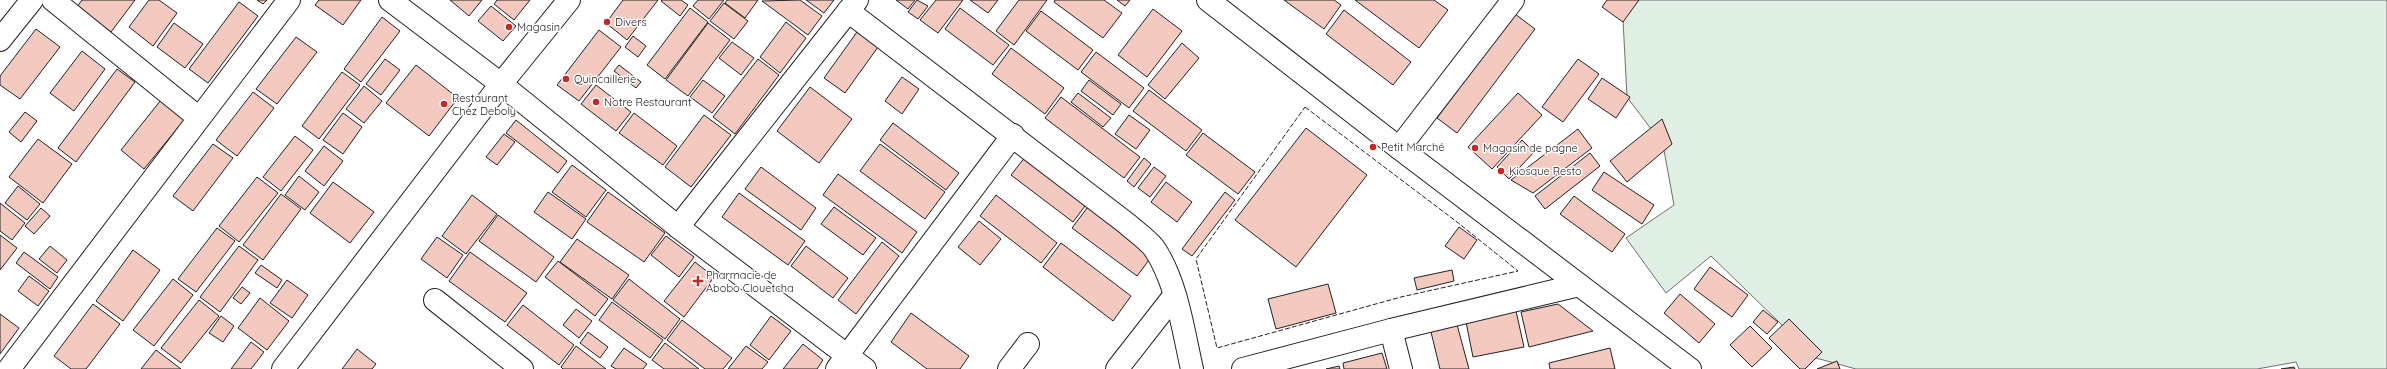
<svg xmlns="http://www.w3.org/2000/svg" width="2387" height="369" font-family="Quicksand,sans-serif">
<rect width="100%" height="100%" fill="#fff"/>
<polygon fill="#e0efe3" stroke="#6f6f6f" points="1622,0 2387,0 2387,369 2299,369 2296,362 2257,369 1856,369 1816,358 1711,256 1666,293 1626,238 1674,205 1663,145 1627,97"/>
<g fill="#f3c9c0" stroke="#222">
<polygon points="82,0 135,0 111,32 77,7"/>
<polygon points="149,0 159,0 177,13 153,46 129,27"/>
<polygon points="257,0 267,0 263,4"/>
<polygon points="319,0 361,0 343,25 315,5"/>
<polygon points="450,0 482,0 469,16"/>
<polygon points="497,0 530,0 514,20 494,4"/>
<polygon points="623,0 658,0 627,40 606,23"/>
<polygon points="662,0 681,0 688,5 680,16 661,1"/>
<polygon points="698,0 724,0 709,19 693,6"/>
<polygon points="727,0 758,0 745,18 725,3"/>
<polygon points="800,0 822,16 808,35 762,1"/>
<polygon points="806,0 834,0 824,13"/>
<polygon points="896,0 915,0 908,9"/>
<polygon points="917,0 928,6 918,19 908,12"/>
<polygon points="936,0 963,0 938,33 920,20"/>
<polygon points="970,0 998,0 988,13"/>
<polygon points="1019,0 1047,0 1014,45 996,31"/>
<polygon points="1055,0 1104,0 1122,13 1103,38 1054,2"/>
<polygon points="1117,0 1130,0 1125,6"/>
<polygon points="1284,0 1334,0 1341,5 1324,29"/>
<polygon points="1355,0 1434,0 1448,10 1419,48"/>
<polygon points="1607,0 1639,0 1623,22 1602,7"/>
<polygon points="239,2 258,16 208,83 189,69"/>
<polygon points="724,3 748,21 734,39 710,21"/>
<polygon points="491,6 516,26 503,41 478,21"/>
<polygon points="690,8 708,22 665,79 647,65"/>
<polygon points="960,8 1009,45 993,65 945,29"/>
<polygon points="1153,9 1182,31 1147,77 1118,55"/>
<polygon points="1344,10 1411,62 1393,85 1326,34"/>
<polygon points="1041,11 1093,50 1078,70 1026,31"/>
<polygon points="1515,14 1535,29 1457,133 1437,118"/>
<polygon points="382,17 400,31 361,82 344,69"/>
<polygon points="786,22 806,38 780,73 760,57"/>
<polygon points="174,23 203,44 185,68 157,47"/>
<polygon points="708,23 730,40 688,96 666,80"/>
<polygon points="36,29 60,47 20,99 0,85 0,76"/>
<polygon points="599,30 621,47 579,101 557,85"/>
<polygon points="857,32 878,47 845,93 824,78"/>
<polygon points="633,36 646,46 638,57 625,47"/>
<polygon points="296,37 317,52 277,104 256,89"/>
<polygon points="732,42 754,58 741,75 719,58"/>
<polygon points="1182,43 1199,58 1165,99 1148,85"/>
<polygon points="1011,48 1064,88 1045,114 992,74"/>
<polygon points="82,51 105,69 74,111 50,93"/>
<polygon points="1096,52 1144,88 1129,108 1081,72"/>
<polygon points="385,59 400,70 381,95 366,84"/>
<polygon points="758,59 779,75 735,134 713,117"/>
<polygon points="1578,59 1599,74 1563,122 1542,107"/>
<polygon points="416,65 458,98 429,136 386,103"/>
<polygon points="619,65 641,82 636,88 614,71"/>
<polygon points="117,69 135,82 76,162 58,148"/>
<polygon points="342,72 360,85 319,139 302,126"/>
<polygon points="902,77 919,89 902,114 885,101"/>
<polygon points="1602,78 1630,97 1616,118 1588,99"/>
<polygon points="703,80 725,96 712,113 690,97"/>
<polygon points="1089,80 1121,104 1113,115 1081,91"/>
<polygon points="596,85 631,112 616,131 581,104"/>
<polygon points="364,86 382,101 364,123 346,109"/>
<polygon points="810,87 852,119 819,163 777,131"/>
<polygon points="1149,90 1202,130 1186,151 1133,111"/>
<polygon points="253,92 274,108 237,156 216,140"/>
<polygon points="1078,93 1111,118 1103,127 1071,102"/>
<polygon points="1518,93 1542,115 1492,169 1468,147"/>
<polygon points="1061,97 1140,157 1124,178 1045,118"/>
<polygon points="161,100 185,119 144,169 121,150"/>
<polygon points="25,112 37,121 21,142 9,132"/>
<polygon points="343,113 362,127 343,154 323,140"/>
<polygon points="634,113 677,146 663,165 619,133"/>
<polygon points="704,115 731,135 691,187 665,167"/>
<polygon points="1129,115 1150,130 1136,149 1115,134"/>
<polygon points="1662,119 1672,144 1627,182 1610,161"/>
<polygon points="516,120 567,161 558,173 506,133"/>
<polygon points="893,123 959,173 946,190 880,140"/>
<polygon points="1306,128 1367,175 1296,267 1235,220"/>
<polygon points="1578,129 1592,148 1533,193 1511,180"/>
<polygon points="1203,133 1255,172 1238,194 1186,155"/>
<polygon points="504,134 515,142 497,165 486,157"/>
<polygon points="295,136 313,150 281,191 263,177"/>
<polygon points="38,139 72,164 43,203 9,177"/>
<polygon points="1522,140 1534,152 1509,179 1497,167"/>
<polygon points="213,144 233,158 193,211 173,196"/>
<polygon points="880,144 945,192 925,219 860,171"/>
<polygon points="324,146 343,161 324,186 305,171"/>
<polygon points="1590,153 1600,166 1545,209 1535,196"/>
<polygon points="1026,156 1088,202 1073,222 1011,175"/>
<polygon points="1144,158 1151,164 1134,187 1127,181"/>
<polygon points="572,165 606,190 586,217 552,192"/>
<polygon points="761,167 816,208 801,230 745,189"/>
<polygon points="1154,167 1166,176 1150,197 1138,188"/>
<polygon points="1604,172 1654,205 1642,224 1592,190"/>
<polygon points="838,174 917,232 902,253 823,195"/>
<polygon points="299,176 319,192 305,210 285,195"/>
<polygon points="257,177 278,193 239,242 219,226"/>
<polygon points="333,182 374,212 350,243 310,213"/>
<polygon points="1166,182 1192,202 1177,222 1151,202"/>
<polygon points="18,186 40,204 27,220 5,203"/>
<polygon points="548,192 586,219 572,239 534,212"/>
<polygon points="608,192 665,233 644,262 587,222"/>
<polygon points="1225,192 1235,200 1192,256 1182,249"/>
<polygon points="739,193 805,241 788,265 722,217"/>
<polygon points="281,194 301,209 263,260 243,245"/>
<polygon points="472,195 497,214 466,254 442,236"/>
<polygon points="996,195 1057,243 1041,263 980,216"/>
<polygon points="1574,196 1625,234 1612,252 1560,214"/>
<polygon points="0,203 25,223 12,240 0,231"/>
<polygon points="1090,204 1155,252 1137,276 1072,228"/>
<polygon points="834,207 876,238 863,255 821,224"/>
<polygon points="41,208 50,216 34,234 25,226"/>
<polygon points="498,215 554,257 536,282 479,241"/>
<polygon points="979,221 1001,239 980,265 958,247"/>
<polygon points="1459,227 1477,240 1464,259 1445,246"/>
<polygon points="217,228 235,241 196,292 178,279"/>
<polygon points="0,235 17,248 0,270"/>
<polygon points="666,236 694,257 679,277 651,255"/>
<polygon points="437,237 463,255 447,278 421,259"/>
<polygon points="577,239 629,275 612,299 560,262"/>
<polygon points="882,242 899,256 856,314 838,300"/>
<polygon points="1061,243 1131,296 1113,321 1043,267"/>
<polygon points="50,246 67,260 57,273 39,259"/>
<polygon points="239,246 258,260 220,312 200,297"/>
<polygon points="806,246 848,278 833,298 791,266"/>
<polygon points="133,250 160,270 123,321 96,301"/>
<polygon points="24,252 58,277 50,289 16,263"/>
<polygon points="470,252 527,293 505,322 449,281"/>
<polygon points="558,261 608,299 595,316 545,277"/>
<polygon points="695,262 714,277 684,317 664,301"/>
<polygon points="261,265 282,280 277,288 255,273"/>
<polygon points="1710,267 1748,295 1732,317 1694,289"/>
<polygon points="1452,270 1454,281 1417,290 1414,278"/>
<polygon points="29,276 49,291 38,306 18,291"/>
<polygon points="173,279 193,295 154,346 133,330"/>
<polygon points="629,279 680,319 665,339 613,300"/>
<polygon points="287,280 308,295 292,318 270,303"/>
<polygon points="1328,284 1336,313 1276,329 1268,299"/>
<polygon points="242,287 250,293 241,304 233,298"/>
<polygon points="1680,294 1715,324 1699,343 1664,313"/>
<polygon points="260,298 289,321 267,350 238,328"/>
<polygon points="199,300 219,316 181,363 161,348"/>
<polygon points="612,302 663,340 650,358 599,320"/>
<polygon points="93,304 120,324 86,369 71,369 54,356"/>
<polygon points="1558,304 1593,331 1529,347 1521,312"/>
<polygon points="523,305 574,345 559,365 507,325"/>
<polygon points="576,309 592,321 579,338 563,325"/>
<polygon points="1763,310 1778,322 1767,334 1753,322"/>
<polygon points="1516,311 1524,347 1473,357 1466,322"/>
<polygon points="911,313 969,356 960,369 927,369 891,342"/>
<polygon points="0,314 19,328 0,354"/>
<polygon points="221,316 234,326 223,342 209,333"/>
<polygon points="771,316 791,331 769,360 750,345"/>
<polygon points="1789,319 1822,352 1805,369 1800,369 1769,338"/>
<polygon points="682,320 732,358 723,369 705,369 667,340"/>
<polygon points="1456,321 1469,369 1440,369 1430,328"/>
<polygon points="1750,326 1772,348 1752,367 1730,345"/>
<polygon points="588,332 608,347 600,358 580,343"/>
<polygon points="251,342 264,352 251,369 231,369"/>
<polygon points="665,343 699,369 664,369 652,360"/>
<polygon points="803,344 823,360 817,369 783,369"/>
<polygon points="576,346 606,369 563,369 561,367"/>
<polygon points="746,346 768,362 762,369 728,369"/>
<polygon points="624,348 647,364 643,369 616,369 611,366"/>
<polygon points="1610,348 1615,369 1550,369 1549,363"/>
<polygon points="357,349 376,364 372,369 342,369"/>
<polygon points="156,350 181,369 141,369"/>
<polygon points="1382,353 1387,369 1344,369 1343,363"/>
<polygon points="1837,361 1840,369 1817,369"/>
<polygon points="1339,366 1340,369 1326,369"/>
<polygon points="2294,367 2295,369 2281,369"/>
</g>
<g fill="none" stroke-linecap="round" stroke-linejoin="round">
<defs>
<g id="minor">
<polyline points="53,0 199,118"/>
<polyline points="390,0 501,84 678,227 865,369"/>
<polyline points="1208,0 1399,148 1690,369"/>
<path d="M848,11L1126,223C1135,231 1147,239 1154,248C1177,282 1183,330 1192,369"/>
<polyline points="0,40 32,0"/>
<polyline points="1399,148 1513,0"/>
<polyline points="678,227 857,0"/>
<polyline points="435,300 522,369"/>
<polyline points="1391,330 1401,369"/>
<polyline points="9,369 289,0"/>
<polyline points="283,369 501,84 569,0"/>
<polyline points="837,369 1013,135"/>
<polyline points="1009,369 1028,344"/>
<polyline points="1117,369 1174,296"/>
<polyline points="1243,369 1391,330 1579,285"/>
</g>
</defs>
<use href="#minor" stroke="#222" stroke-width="24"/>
<use href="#minor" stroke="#fff" stroke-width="22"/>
<polygon stroke="#222" stroke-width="1" stroke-dasharray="5 2" stroke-linecap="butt" points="1305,107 1457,222 1518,271 1401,297 1217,348 1196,259"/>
</g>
<g fill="#c62828" stroke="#fff" stroke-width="1.5">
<circle cx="607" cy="22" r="4"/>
<circle cx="509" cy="27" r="4"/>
<circle cx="566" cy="79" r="4"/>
<circle cx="596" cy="102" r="4"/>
<circle cx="444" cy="104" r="4"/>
<circle cx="1373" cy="147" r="4"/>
<circle cx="1475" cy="148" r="4"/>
<circle cx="1501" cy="171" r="4"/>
<path d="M696 275h4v4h4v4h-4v4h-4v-4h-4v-4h4z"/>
</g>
<g text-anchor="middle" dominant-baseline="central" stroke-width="3" stroke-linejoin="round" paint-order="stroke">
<g font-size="11" fill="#222" stroke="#fff" text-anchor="start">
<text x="615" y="22">Divers</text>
<text x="517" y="27">Magasin</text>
<text x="574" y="79">Quincaillerie</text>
<text x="452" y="98">Restaurant<tspan x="452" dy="13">Chez Deboly</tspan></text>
<text x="604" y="102">Notre Restaurant</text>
<text x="1381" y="147">Petit Marché</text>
<text x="1483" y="148">Magasin de pagne</text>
<text x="1509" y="171">Kiosque Resto</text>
<text x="706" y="275">Pharmacie de<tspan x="706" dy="13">Abobo Clouetcha</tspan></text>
</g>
</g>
</svg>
